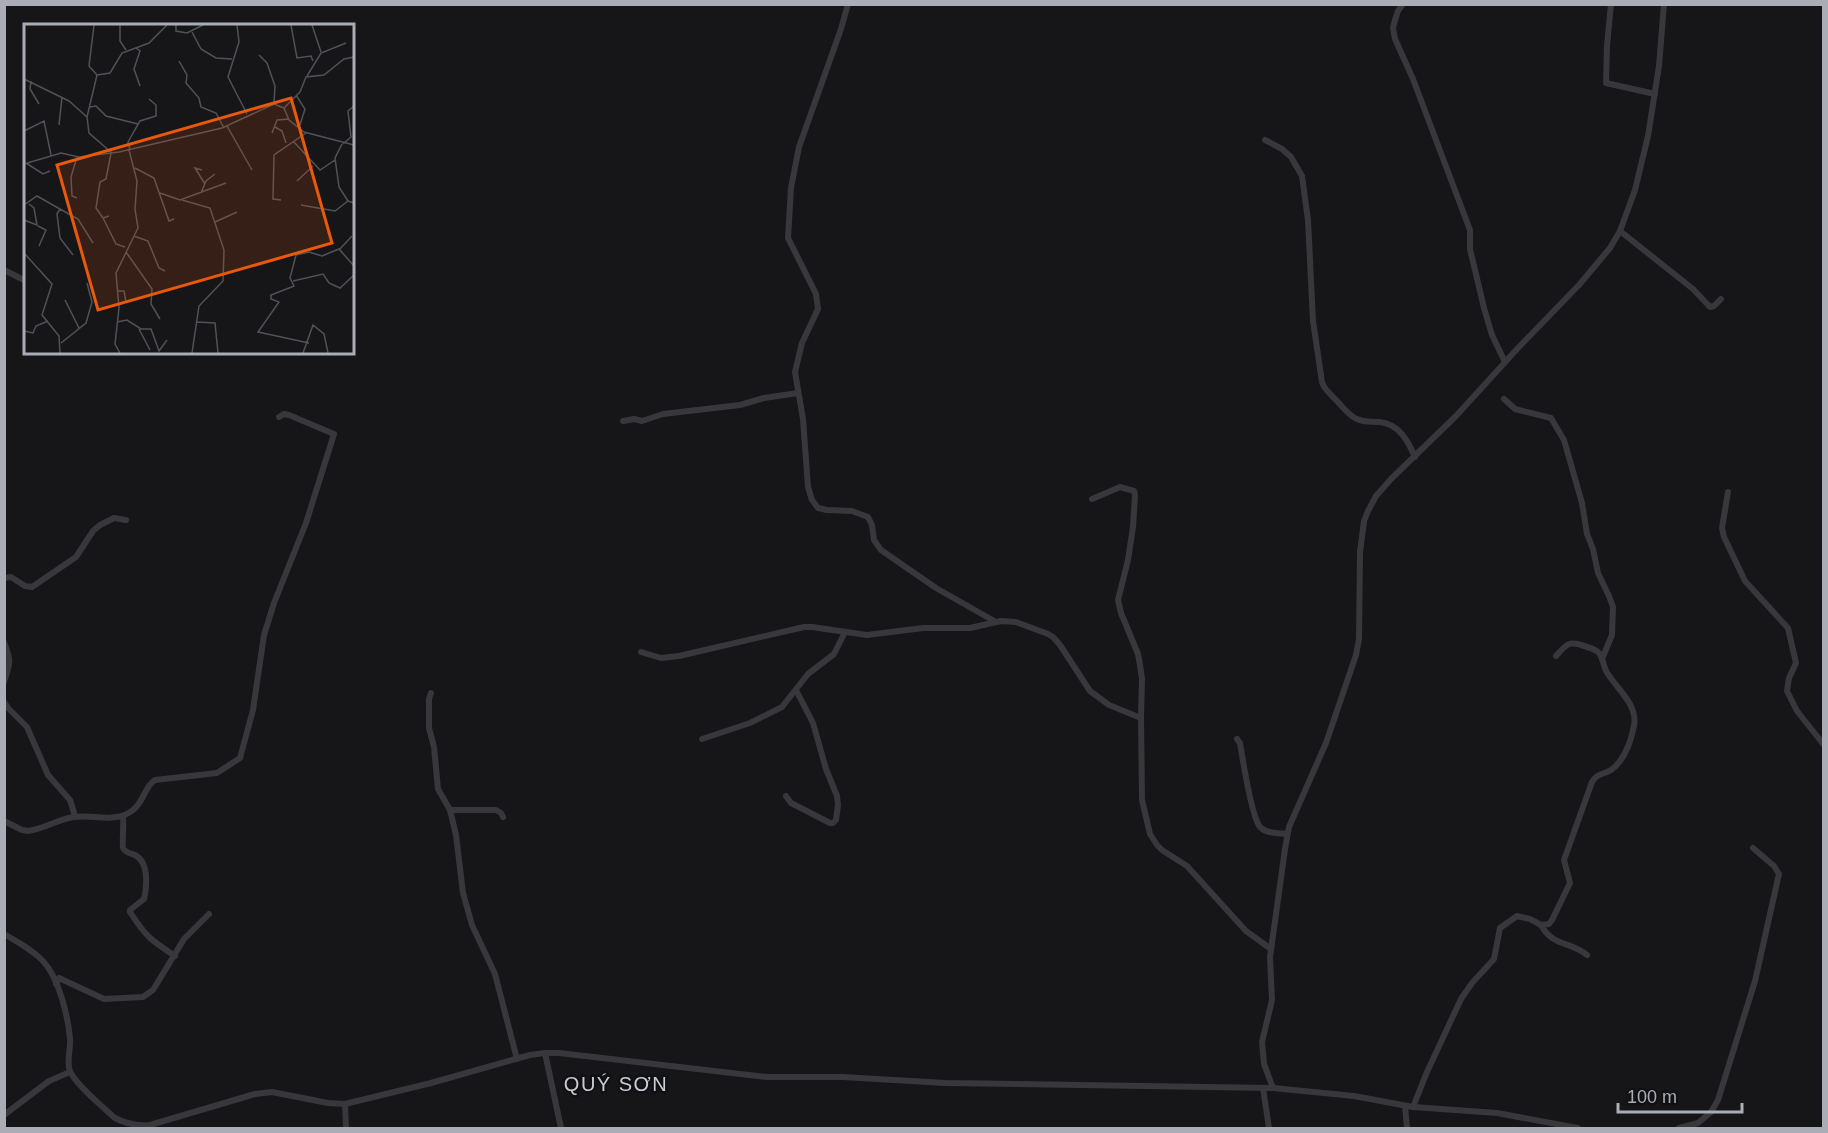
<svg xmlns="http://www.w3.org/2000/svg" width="1828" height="1133" font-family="Arial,sans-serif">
<rect width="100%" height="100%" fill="#161618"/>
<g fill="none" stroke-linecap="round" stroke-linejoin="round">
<g stroke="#38383c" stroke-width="6">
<polyline points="848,4 841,29 799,147 791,188 788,238 816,294 818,309 802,343 795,372 803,419 808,487 812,500 818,508 827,510 852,511 868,517 872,525 874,540 881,550 936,588 996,622"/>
<polyline points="1403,4 1398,11 1395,20 1393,28 1395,39 1413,79 1470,230 1470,249 1484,308 1492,335 1505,362"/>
<polyline points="1611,4 1607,46 1606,83 1655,94"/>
<path d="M1265,140L1282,149L1291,157L1302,176L1308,220L1313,321L1322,382C1324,389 1328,391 1333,397C1341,404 1347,415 1357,419C1365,423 1372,421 1380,422C1399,424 1408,441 1415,457"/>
<polyline points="1620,231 1693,289 1710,307 1714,306 1721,299"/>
<polyline points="4,270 26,281"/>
<polyline points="1504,399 1515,409 1551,418 1564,440 1582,503 1587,534 1593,549 1598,573 1609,596 1613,607 1612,635 1602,659"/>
<polyline points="623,421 634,419 642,421 663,414 740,405 764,398 798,393"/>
<polyline points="1728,492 1722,528 1724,537 1745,581 1788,628 1796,663 1789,678 1787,691 1797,711 1824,745"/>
<polyline points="1092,499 1120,487 1134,491 1135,495 1133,527 1128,560 1118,600 1121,613 1138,654 1140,665 1142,679 1141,718 1142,800 1150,834 1157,845 1162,850 1187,866 1246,931 1271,949"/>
<polyline points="4,578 11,577 25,586 32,587 76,557 93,531 100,525 114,518 126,520"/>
<path d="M4,642C12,663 10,662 4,682"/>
<polyline points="641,652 661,658 679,656 804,627 812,627 867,635 923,628 970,628 1001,621 1016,622 1048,634 1053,637 1060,645 1090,691 1109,705 1141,718"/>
<polyline points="431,693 429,699 429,728 434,747 438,789 450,810 456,835 463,893 472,925 495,974 517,1059"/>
<polyline points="4,702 8,708 27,727 48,775 70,800 75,816"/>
<polyline points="702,739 750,723 782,707 808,674 834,654 845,632"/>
<path d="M1237,739L1240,743C1243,760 1251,816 1260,827C1266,834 1279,833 1287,834"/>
<polyline points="786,796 791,803 830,823 833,823 836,820 838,805 837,796 826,769 813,723 796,690"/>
<polyline points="450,810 496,810 501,813 503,817"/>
<path d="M123,816C124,822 122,846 123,848C125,853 131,853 135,855C149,862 147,886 144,899L130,910V912C146,937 151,940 175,956"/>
<path d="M4,821L22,830L28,831C44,829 58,819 74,817C93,814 116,824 133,810C144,802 144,787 155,780L217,773L240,758L253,710L264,635L274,603L306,523L334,434L289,415L284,414L279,417"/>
<path d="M1541,925C1553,947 1570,941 1587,955"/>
<path d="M4,934C18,942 32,950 43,961C59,978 68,1016 70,1039C71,1049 66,1062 70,1071C75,1084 104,1108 115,1118C126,1124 137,1126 150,1125L255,1094L272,1092L328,1103L345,1104L431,1083L530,1055L545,1053H559L767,1077H843L945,1083L1273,1088L1354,1096L1413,1107L1497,1113L1578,1128"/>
<polyline points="56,984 59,978 104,999 143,997 153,990 184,939 209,914"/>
<polyline points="545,1053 561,1128"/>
<polyline points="1263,1088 1269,1128"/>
<polyline points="1273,1088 1264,1064 1262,1042 1272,1000 1270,957 1285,849 1289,827 1326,743 1356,655 1359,639 1360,552 1364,521 1368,511 1376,496 1391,479 1456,416 1518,348 1579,285 1610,248 1620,231 1635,190 1648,136 1659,66 1664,4"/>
<polyline points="345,1104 346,1128"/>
<polyline points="1405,1106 1407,1128"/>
<path d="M1413,1107L1427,1072L1461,999L1472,983L1494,959L1500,928L1517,916L1530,919L1541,925L1549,924L1552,920L1570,883L1564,860L1592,782C1597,773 1603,775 1611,770C1624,761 1631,741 1634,726C1638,705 1618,690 1608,674C1603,668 1604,659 1599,653C1596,650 1591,648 1587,647C1570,640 1567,643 1556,656"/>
<polyline points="4,1115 49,1081 70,1072"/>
<polyline points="1679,1128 1698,1123 1711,1112 1718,1100 1755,981 1779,874 1774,866 1753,848"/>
</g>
</g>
<g text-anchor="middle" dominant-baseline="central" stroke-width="5" stroke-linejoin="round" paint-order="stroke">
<g font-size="20" letter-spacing="1.5" fill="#caccd3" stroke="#111113">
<text x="616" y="1084">QUÝ SƠN</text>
</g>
</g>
<g transform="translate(24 24)">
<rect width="330" height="330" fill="#161618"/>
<path fill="none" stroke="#515257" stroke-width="1.5" d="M96,1V17L102,26M152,1V7L163,9L179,1M213,1L215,18L204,53L223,90M267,1L273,34L287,32L289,37M288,1L297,28M168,8L177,25L192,34L208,35M112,24L116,27L110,45L116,62M235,31L243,39L251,62L250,80M155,37L163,51L162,59L175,74L177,83L192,89L200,104M73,51L86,49L98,29L125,19L143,1M283,52L297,29L322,19M0,55L45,77L63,93L65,109L88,129M7,57L6,65L15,80M272,71L281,85L276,101M66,83L72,82L82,92L114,100M260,84L276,68L282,53L300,51L320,35L330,33M63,93L73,51L65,42L70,1M35,101L38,73M203,102L228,146M251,103L258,107L262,119M0,107L20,97L27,131M248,109L253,96L265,95M269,117L296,146L311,136M318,120L311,134L315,163L324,177L330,179M319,120L327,113L324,87L330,82M106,126L104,118L116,97L132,92V81L125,75M2,139L19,150L26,147M0,140L37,129L55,133L95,128L198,104L250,80L260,84L265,96L280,108L330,121M111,144L130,154L145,197L150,195M178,146L171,144L181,160M273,157L289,142M136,169L156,176L202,159M177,169L182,157L191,150M53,174L48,172L47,153L53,133M158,176L186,184L200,226L199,257L175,282L168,329M257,176L249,175L250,131L282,109M0,181L13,172L36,185L33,190L36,214L49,231M277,181L311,187L324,177M36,185L54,195L69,219M85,192L79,194L72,184L76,158L82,155L87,129M79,194L92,220L101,223M0,196L13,201L10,184L5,180M191,198L213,188M14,202L22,206L15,222M110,212L124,217L135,244L141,247M315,226L328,212M102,228L128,265L127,280L136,295M0,229L28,260L18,291L35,312L36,329M269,257L299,250L305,259L316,264L330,251M93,267H100L102,278L95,280M41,276L55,304M93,298L103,296L117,305H127L135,327L143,316M173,298L191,299L194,329M115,305L126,326M0,307L9,309L12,302L24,297M37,319L62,299L68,278L63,259M285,319L234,308L255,278L247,275V271L270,262L266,254L272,231L285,228L298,232L315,225L330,242M96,329L91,320L95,284L92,249L114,204L111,185L113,157L105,126M279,329L289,301L300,310L304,329"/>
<path fill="#e8590c" fill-opacity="0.15" stroke="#e8590c" stroke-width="3" d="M267,74L308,219L74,286L33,141Z"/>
<rect width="330" height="330" fill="none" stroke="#aaacb6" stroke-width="3"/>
</g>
<rect width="1828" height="1133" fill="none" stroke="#aaacb6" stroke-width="12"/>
<path d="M1618 1103v9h124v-9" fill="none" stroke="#aaacb6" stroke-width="3"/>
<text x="1627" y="1103" font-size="18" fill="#aaacb6" stroke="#111113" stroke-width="4.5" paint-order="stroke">100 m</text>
</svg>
